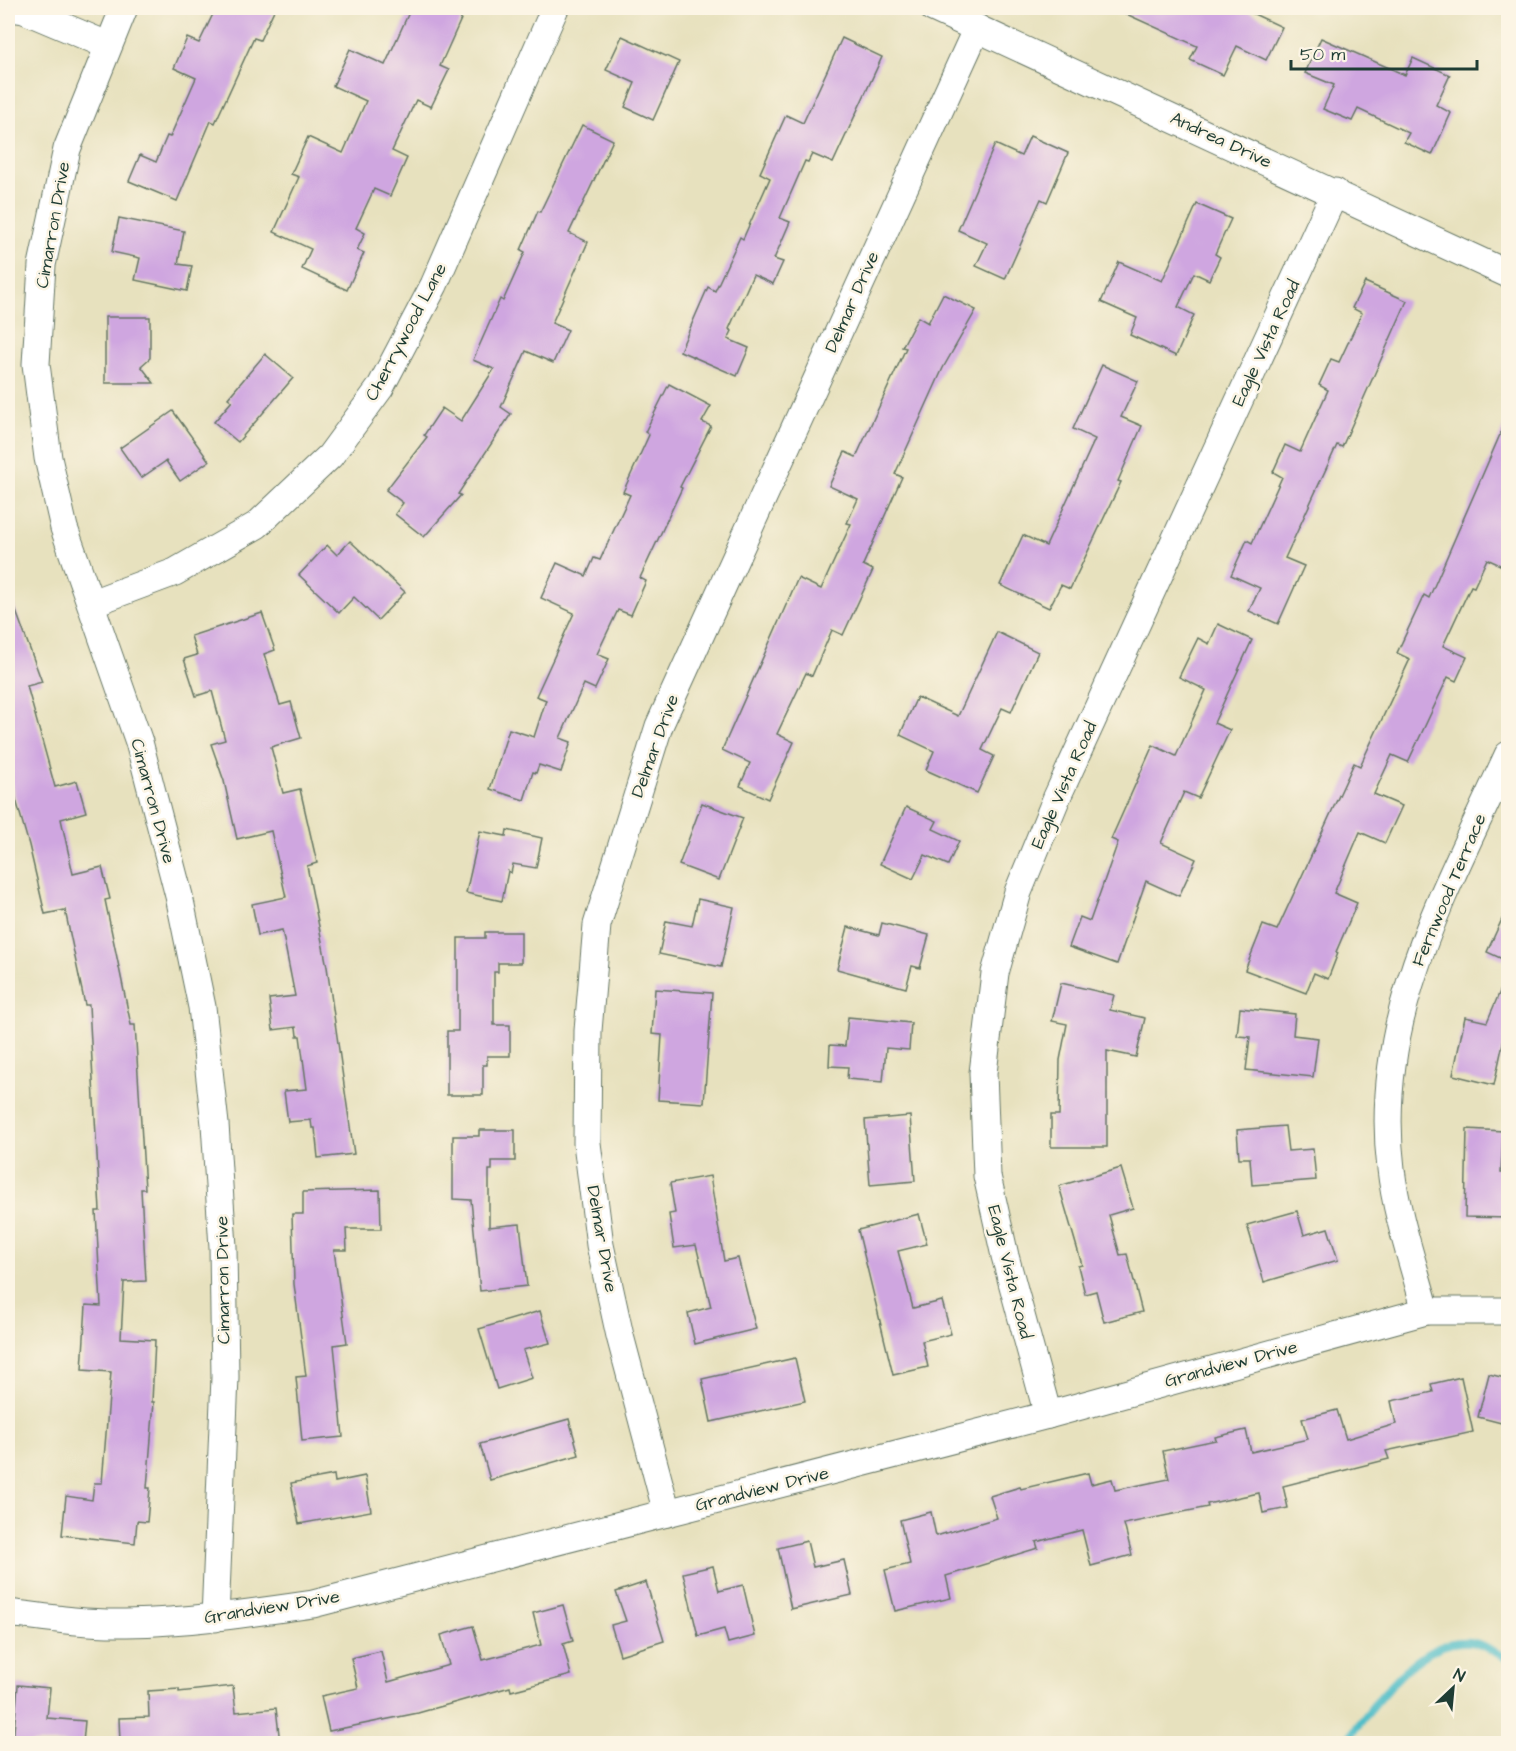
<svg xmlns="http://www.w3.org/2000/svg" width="1516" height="1751" font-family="'Architects Daughter',sans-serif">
<rect width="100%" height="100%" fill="#fcf5e5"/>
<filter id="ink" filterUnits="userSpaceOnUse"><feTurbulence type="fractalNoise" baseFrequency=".0167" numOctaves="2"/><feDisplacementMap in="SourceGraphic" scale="12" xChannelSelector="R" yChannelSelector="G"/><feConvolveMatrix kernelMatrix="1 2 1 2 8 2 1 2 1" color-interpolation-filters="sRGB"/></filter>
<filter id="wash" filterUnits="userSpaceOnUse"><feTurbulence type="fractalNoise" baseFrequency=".008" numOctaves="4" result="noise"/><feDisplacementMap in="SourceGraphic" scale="24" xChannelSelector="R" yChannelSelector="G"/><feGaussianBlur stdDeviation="1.35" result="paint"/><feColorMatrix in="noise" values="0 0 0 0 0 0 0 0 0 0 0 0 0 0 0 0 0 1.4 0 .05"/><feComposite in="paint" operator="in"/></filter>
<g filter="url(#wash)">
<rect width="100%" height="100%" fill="#e7e1be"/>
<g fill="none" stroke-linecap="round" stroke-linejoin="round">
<path stroke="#50bdc8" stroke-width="8" d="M1344,1744C1373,1707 1418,1637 1470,1642C1483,1644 1497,1653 1508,1659"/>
</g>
<g id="blocks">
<g fill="#cfa6e0">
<polygon points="216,8 275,8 260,40 254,38 215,123 211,121 177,201 129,181 140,155 156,162 167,136 170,137 196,78 174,68 187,38 199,43"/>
<polygon points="411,8 466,8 440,66 449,70 431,107 416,100 392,151 407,158 390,196 374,189 356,228 365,233 357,250 364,253 347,290 302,269 311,249 274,232 299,177 291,174 308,137 343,153 366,101 333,86 350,49 385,65"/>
<polygon points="1113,8 1241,8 1282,27 1266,60 1237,46 1223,75 1190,60 1197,46"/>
<polygon points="622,36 679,62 653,120 625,107 635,83 606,70"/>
<polygon points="842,38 882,57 833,163 812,154 808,162 805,161 780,218 790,222 774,259 783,262 773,284 753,275 729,329 732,331 728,339 749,348 737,376 680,351 708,287 715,291 740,237 743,239 770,178 760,173 786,115 803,123"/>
<polygon points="1321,38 1405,75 1413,58 1450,75 1436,105 1451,113 1432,155 1404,142 1409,133 1358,109 1352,121 1323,109 1334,85 1305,73"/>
<polygon points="582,125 613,140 569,233 588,242 552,323 568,330 553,363 526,351 501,407 511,414 458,494 461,495 424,537 395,514 403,503 386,490 427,437 424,435 442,408 461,421 494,369 473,360 500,299 503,301 525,252 521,250 538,211 540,212"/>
<polygon points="1030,136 1068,153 1047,202 1041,199 1005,279 976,266 987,243 958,230 995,144 1021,156"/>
<polygon points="1197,204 1231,219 1215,254 1220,257 1209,280 1194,273 1178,307 1194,315 1176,356 1130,335 1137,318 1101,302 1119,262 1162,281"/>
<polygon points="119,218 184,231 178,264 192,266 187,291 135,280 140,258 112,252"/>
<polygon points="1365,282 1407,301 1342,447 1337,445 1285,558 1304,566 1278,624 1249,611 1260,588 1231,575 1247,540 1252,543 1282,477 1273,472 1285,445 1300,452 1328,390 1319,385 1331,359 1339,362 1362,313 1352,308"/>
<polygon points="943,294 976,310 943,368 895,474 902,477 863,565 873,570 843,635 832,630 812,676 806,673 777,734 794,742 768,799 740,786 750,763 722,750 798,578 821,589 851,524 847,523 858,499 829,486 845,452 856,457 906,348 902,347 918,317 928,323"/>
<polygon points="105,317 150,317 150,358 141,366 154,383 105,383"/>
<polygon points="265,354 293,378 238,442 214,422 232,401 228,398"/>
<polygon points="1102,365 1138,381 1121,417 1142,426 1118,481 1121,482 1070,589 1061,585 1049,608 1000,585 1023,535 1046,546 1095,439 1073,429"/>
<polygon points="669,384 711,406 702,422 711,426 680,487 682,488 640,578 646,581 631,615 618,610 597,654 609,659 595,689 584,684 560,738 571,742 561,772 539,765 536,773 533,772 524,800 490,789 509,729 534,737 546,700 536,696 574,613 541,598 557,563 586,576 594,558 600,560 630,495 623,492 649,435 645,432"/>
<polygon points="173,411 209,461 180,481 166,461 141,478 120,448"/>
<polygon points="1509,414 1509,569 1487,559 1474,587 1471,586 1443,646 1467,657 1456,681 1448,677 1408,762 1392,755 1374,794 1402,806 1385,843 1360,832 1334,893 1357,903 1336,952 1338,953 1328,979 1314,973 1306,993 1245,970 1263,925 1277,930 1354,763 1360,766 1410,659 1397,653 1424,595 1429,598"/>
<polygon points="350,541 405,592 378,620 354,597 339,613 299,575 327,545 337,555"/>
<polygon points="9,592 42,682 27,686 55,787 77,781 86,812 61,819 73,874 102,867 110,899 105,900 131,1025 135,1025 145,1189 141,1189 146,1281 124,1282 121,1338 155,1340 152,1402 154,1402 147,1488 150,1488 147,1522 137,1521 135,1543 62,1535 66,1496 92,1500 94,1483 102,1483 111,1372 82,1370 86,1305 101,1306 96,1211 100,1211 89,1005 85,1005 65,910 45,914 29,845 8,772"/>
<polygon points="262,613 275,650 264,654 280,705 291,702 301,738 271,747 283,793 300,789 317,863 307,866 327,967 354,1154 318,1158 315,1128 312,1128 311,1120 288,1122 284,1091 307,1089 300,1036 297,1036 296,1027 273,1030 269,999 295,996 282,930 258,935 252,904 286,897 271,831 237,839 224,781 211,744 225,740 212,691 196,696 184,659 197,655 191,636"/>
<polygon points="1218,624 1252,640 1214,723 1230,730 1198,798 1184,792 1161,843 1196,859 1179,896 1146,881 1117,964 1069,947 1080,917 1090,921 1118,842 1111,839 1153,745 1176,756 1206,690 1179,677 1198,638 1209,644"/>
<polygon points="997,632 1038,652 1011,712 1002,708 982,750 994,756 977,793 926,770 934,751 900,735 917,697 958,716"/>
<polygon points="702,803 743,818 719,880 679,865"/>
<polygon points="906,807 937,821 933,829 959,841 948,865 925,855 913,879 880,864"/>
<polygon points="507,830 542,838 536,868 513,864 511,873 508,871 502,901 466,893 480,831 506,836"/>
<polygon points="698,899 734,907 721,967 659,954 666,921 692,926"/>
<polygon points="1509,904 1509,962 1487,952"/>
<polygon points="882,923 929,935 920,968 912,966 906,988 837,969 848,927 879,935"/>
<polygon points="485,932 521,932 521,963 498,963 498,972 494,972 494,1025 510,1025 510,1056 487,1056 487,1065 483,1065 483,1095 447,1095 447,1031 458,1031 458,938 485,938"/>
<polygon points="1507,975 1509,1015 1494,1085 1453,1075 1465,1017 1487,1022"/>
<polygon points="1061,983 1114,995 1110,1010 1145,1018 1136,1057 1107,1051 1107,1147 1051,1147 1051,1115 1059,1115 1060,1060 1067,1024 1052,1021"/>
<polygon points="655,989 712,993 704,1103 658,1100 662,1035 652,1034"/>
<polygon points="1240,1008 1295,1014 1293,1035 1318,1038 1313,1077 1246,1070 1250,1037 1237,1036"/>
<polygon points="848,1017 911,1023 909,1050 886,1048 883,1082 847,1079 848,1067 829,1066 830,1045 845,1046"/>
<polygon points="910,1116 915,1181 870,1185 865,1120"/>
<polygon points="1285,1126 1288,1151 1313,1149 1316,1180 1252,1185 1250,1158 1239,1158 1237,1130"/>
<polygon points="1467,1129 1503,1131 1501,1173 1509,1173 1509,1218 1465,1217"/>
<polygon points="479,1130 515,1130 515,1161 492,1161 492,1170 489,1170 489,1227 520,1224 527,1286 480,1291 471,1200 453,1199 453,1136 479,1136"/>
<polygon points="1121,1168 1133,1208 1109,1215 1120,1255 1127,1254 1142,1312 1104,1322 1096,1291 1085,1294 1078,1266 1082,1265 1059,1186"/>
<polygon points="710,1176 724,1261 738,1258 756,1329 695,1344 688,1313 711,1307 696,1245 674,1248 669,1214 675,1213 670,1183"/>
<polygon points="380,1190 381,1229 346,1229 347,1250 334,1250 347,1343 334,1345 343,1437 302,1441 296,1377 306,1376 294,1284 292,1214 303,1214 303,1192"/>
<polygon points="1297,1211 1304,1235 1328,1228 1338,1260 1264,1282 1247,1225"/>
<polygon points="919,1214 927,1244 898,1251 913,1308 942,1301 951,1334 922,1341 928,1367 893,1375 858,1230"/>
<polygon points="540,1311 550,1343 523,1350 532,1378 497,1389 479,1329"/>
<polygon points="795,1358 805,1401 711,1422 702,1379"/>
<polygon points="1489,1374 1509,1379 1509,1425 1478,1417"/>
<polygon points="1461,1377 1473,1432 1386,1451 1389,1459 1283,1486 1288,1508 1263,1513 1259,1493 1207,1504 1208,1507 1124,1524 1132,1555 1091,1566 1082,1530 1036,1542 1038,1548 946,1576 951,1598 895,1611 885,1570 910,1564 900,1520 931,1512 936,1536 997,1518 990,1496 1020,1487 1021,1489 1088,1473 1091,1484 1112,1479 1115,1490 1169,1479 1163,1451 1216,1440 1215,1437 1246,1430 1251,1452 1308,1439 1302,1419 1337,1410 1346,1439 1396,1424 1391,1401 1433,1392 1431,1384"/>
<polygon points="569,1419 579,1455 490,1480 480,1444"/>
<polygon points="334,1475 335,1482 365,1476 371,1511 299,1524 291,1483"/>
<polygon points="807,1541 813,1567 844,1560 852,1595 791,1609 778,1548"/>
<polygon points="713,1566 719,1591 743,1585 755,1636 728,1643 724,1629 698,1636 683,1573"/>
<polygon points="646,1582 664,1641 620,1655 611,1625 626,1621 616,1592"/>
<polygon points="563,1605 573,1641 563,1644 571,1675 511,1691 510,1687 418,1713 329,1731 321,1696 358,1688 351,1658 381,1651 388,1682 449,1665 441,1635 473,1626 483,1660 541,1645 533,1613"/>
<polygon points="18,1685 50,1688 47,1718 85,1721 83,1743 13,1743"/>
<polygon points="233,1686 236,1712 276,1708 280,1743 120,1743 119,1718 149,1717 148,1691 179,1689 179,1692"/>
</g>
</g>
</g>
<g filter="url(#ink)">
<use href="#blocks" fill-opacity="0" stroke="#657664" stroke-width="1.5"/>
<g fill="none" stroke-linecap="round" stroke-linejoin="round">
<defs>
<g id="minor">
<polyline points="10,8 24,10 107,45"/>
<polyline points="124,8 67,149 42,265 36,364 48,458 64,528 139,742 179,896 202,1007 215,1124 223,1247 225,1377 215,1618"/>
<polyline points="933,8 1508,274"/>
<polyline points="92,603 175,572 257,525 330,456 380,388 434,285 555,8"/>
<path d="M1426,1311C1414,1266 1396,1214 1391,1169C1372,1016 1447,889 1508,755"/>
<polyline points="1048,1415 1005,1256 987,1176 983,1073 995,973 1018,892 1057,797 1335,192"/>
<polyline points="667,1513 620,1336 600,1245 587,1143 588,1031 597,925 659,726 977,28"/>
<path d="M8,1613C47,1618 87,1624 126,1623C189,1622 251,1613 313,1604L1048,1415L1426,1311H1508"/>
</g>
</defs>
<use href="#minor" stroke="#657664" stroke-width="29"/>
<use href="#minor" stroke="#fff" stroke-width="27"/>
</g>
</g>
<g text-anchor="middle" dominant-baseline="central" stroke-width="5" stroke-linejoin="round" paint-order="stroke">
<g font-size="18" fill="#1f3d34" stroke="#fcf5e5">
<text transform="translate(1221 140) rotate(25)">Andrea Drive</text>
<text transform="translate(53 225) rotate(-80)">Cimarron Drive</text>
<text transform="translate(852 302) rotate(-66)">Delmar Drive</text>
<text transform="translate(406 332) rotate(-62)">Cherrywood Lane</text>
<text transform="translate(1266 343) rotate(-65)">Eagle Vista Road</text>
<text transform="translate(655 746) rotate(-70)">Delmar Drive</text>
<text transform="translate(1064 785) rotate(-66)">Eagle Vista Road</text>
<text transform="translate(153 801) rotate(75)">Cimarron Drive</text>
<text transform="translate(1449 890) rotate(-67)">Fernwood Terrace</text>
<text transform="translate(602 1239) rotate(80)">Delmar Drive</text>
<text transform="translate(1010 1272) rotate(76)">Eagle Vista Road</text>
<text transform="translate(223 1280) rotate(-91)">Cimarron Drive</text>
<text transform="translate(1231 1364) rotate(-15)">Grandview Drive</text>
<text transform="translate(762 1489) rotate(-14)">Grandview Drive</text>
<text transform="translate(272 1607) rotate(-9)">Grandview Drive</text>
</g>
</g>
<rect width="1516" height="1751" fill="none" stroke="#fcf5e5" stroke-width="30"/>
<g transform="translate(1453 1688) rotate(26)" stroke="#fcf5e5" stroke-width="4.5" paint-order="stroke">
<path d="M0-4.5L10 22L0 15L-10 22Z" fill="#1f3d34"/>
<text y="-9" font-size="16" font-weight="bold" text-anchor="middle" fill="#1f3d34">N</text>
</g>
<path d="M1291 60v9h186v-9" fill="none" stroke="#1f3d34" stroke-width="3"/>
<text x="1300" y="60" font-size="18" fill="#1f3d34" stroke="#fcf5e5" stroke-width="4.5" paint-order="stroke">50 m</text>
</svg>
